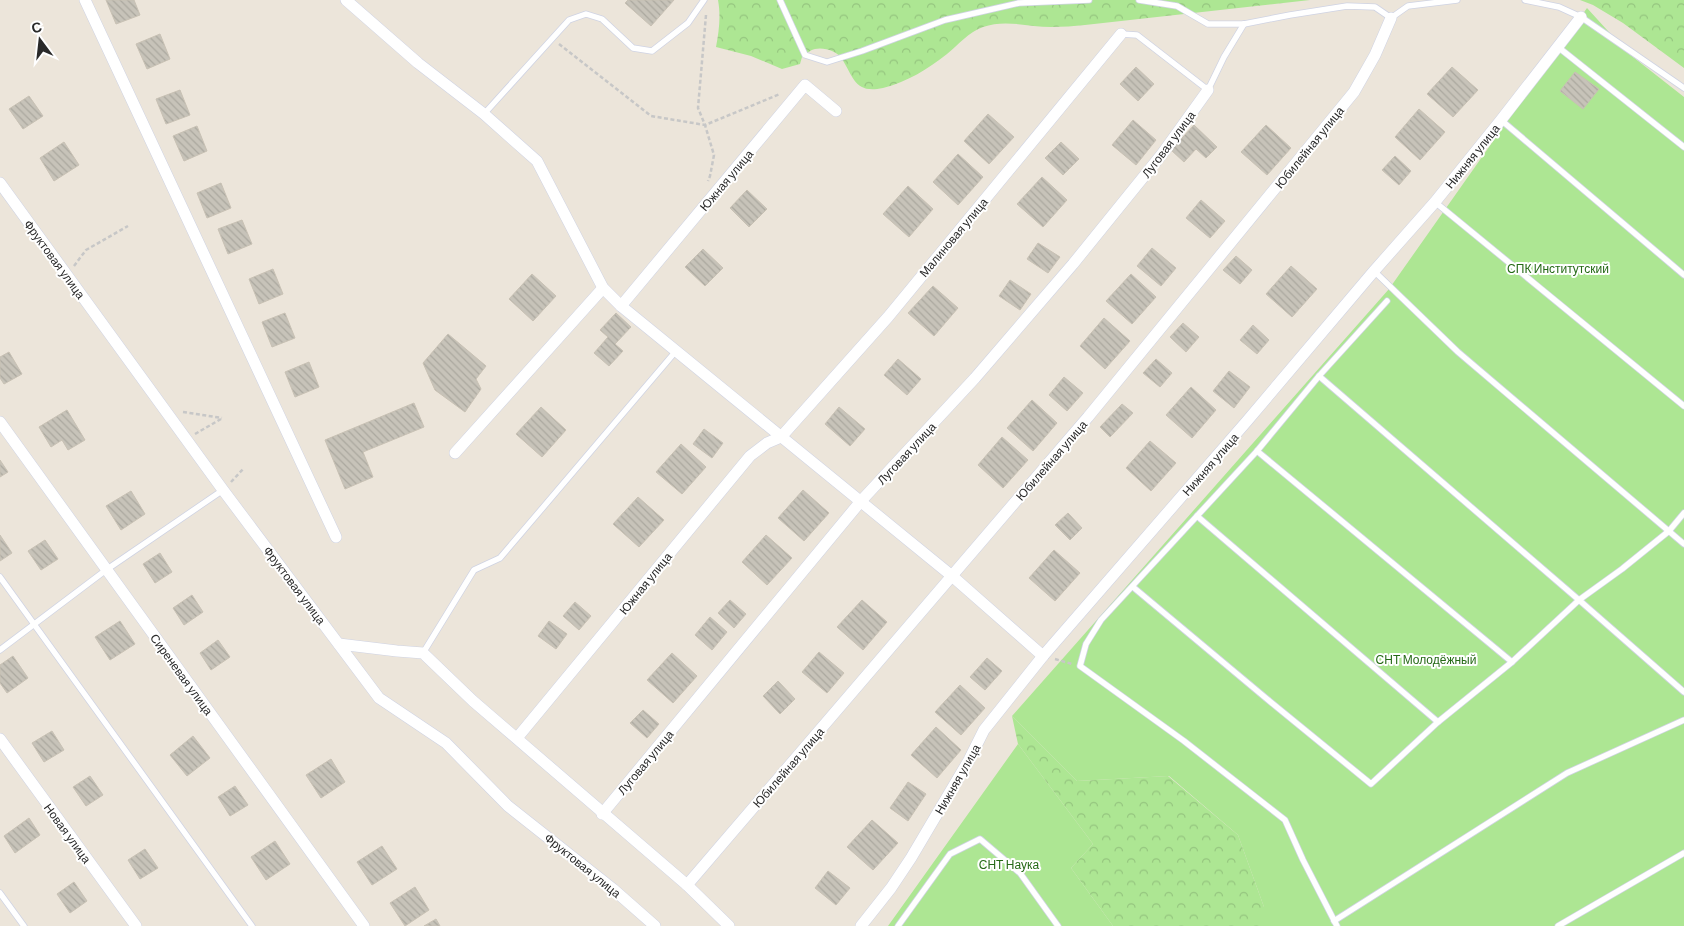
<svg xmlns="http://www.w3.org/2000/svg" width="1684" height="926" font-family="Barlow,sans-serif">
<defs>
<pattern id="forest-crowns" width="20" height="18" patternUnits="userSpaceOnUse" patternTransform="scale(1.25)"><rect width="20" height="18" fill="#ade693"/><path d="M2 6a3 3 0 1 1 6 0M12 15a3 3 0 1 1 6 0" fill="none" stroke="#95c57f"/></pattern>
<pattern id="building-back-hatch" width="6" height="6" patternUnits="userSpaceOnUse" patternTransform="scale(1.25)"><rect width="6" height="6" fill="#c7c3b9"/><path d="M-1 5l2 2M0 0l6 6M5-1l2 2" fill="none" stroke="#aba89f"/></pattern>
</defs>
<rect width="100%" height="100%" fill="#ece5da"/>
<g fill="#ade693">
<polygon points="1587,8 1628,53 1684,97 1684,926 1264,926 1264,907 1238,835 1169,776 1077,781 1012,716 1389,289"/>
<polygon points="1018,744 1093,844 1071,868 1113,926 888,926"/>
</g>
<g fill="url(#forest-crowns)">
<path d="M718,0H1310L1085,25C1074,26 1063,27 1051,27C1029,27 1005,19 983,27C969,32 958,45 947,54C928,69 907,82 883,88C855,94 854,78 842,59C837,51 824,47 815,49C810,50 806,54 802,57L800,64L782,69L751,56L716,47C719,31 721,16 718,0Z"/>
<polygon points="1580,0 1684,0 1684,68 1623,23 1593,5"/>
<polygon points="1012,716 1077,781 1168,776 1238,835 1264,907 1264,926 1113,926 1071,868 1093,844 1018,744"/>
</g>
<g fill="url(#building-back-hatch)" stroke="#c8c1b4">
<polygon points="106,0 134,0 140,15 116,24"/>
<polygon points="628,0 674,0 651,26 625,3"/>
<polygon points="160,34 170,59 147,69 136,44"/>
<polygon points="1136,67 1154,84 1138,101 1120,84"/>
<polygon points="1452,67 1478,90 1453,117 1427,94"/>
<polygon points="1575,72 1599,89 1583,109 1560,91"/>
<polygon points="180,90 190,115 166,124 156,99"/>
<polygon points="29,96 43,116 23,129 9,109"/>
<polygon points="1419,109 1445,132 1420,160 1395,137"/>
<polygon points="988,114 1014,137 989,164 964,141"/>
<polygon points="1133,120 1156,140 1136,165 1112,145"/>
<polygon points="1194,125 1217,147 1206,158 1196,149 1184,162 1171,150"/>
<polygon points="1266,125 1291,148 1267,175 1241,152"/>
<polygon points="197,126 207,151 184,161 173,136"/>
<polygon points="64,142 79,165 54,181 40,158"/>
<polygon points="1061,142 1079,159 1063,175 1045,158"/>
<polygon points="958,154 983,177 958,205 933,182"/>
<polygon points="1395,156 1411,171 1399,185 1382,170"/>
<polygon points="1042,177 1067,200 1043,227 1017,204"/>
<polygon points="221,183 231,208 207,218 197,193"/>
<polygon points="908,186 933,209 909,237 883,214"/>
<polygon points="747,190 767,209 749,227 730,208"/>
<polygon points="1201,200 1225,221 1210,238 1186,218"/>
<polygon points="242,220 252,244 228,254 218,229"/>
<polygon points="1038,243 1060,257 1048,273 1027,259"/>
<polygon points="1152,248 1176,268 1161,286 1137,266"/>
<polygon points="703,249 723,268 705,286 685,267"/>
<polygon points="1236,256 1252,270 1240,284 1223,270"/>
<polygon points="1291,266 1317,289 1292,317 1266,294"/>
<polygon points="273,269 283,294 259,304 249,279"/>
<polygon points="532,274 556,296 533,321 509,299"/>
<polygon points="1131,274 1156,297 1132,324 1106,301"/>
<polygon points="1010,280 1031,294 1020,310 999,296"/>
<polygon points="933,286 958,308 934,336 908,313"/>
<polygon points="285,313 295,338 272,347 262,322"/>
<polygon points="616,313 631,327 615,344 623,351 609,366 594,353 608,337 600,330"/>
<polygon points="1104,318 1130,341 1105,369 1080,346"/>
<polygon points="1183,323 1199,337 1186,352 1170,337"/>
<polygon points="1253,325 1269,340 1257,354 1240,340"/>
<polygon points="448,334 486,366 476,379 481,389 465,412 435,390 423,363"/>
<polygon points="9,352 22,374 4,384 0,378 0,357"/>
<polygon points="898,359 921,379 907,395 884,375"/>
<polygon points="1156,359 1172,373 1160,387 1143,373"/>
<polygon points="309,362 319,387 295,397 285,372"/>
<polygon points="1229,371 1250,387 1234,408 1213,391"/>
<polygon points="1064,377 1083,393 1067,411 1049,395"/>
<polygon points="1191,387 1216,410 1192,438 1166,415"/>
<polygon points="1032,400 1057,423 1033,451 1007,428"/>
<polygon points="414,403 424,427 363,452 373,477 345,489 325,440"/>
<polygon points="1122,404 1133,413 1110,437 1100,427"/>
<polygon points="541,407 566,430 542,457 516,434"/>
<polygon points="839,407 865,429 850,446 825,424"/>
<polygon points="67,410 85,440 68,450 62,440 51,447 39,427"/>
<polygon points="704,429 723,443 712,458 693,444"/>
<polygon points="1002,437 1028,460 1003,488 978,465"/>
<polygon points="1150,441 1176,463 1151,491 1126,468"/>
<polygon points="681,444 706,467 682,494 656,472"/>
<polygon points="0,460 8,472 0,477"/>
<polygon points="803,490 829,513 804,541 778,518"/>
<polygon points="131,491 145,514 121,530 106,506"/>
<polygon points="638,497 664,520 639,547 613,524"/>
<polygon points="1068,513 1082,528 1070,540 1055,525"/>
<polygon points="0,535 12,553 0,561"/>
<polygon points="766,535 792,558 767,585 742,562"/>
<polygon points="45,540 58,559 41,570 28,551"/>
<polygon points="1054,550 1080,573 1055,601 1029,578"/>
<polygon points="160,553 172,572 155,583 143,564"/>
<polygon points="192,595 203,612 184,625 173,608"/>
<polygon points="730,600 746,614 734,628 718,613"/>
<polygon points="862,600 887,622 863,650 837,627"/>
<polygon points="575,602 591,616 579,630 563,616"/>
<polygon points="710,617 727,632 712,650 695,635"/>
<polygon points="120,621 135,644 110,660 95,637"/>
<polygon points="549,621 567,634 556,649 538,636"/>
<polygon points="218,640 230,657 211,670 200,653"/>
<polygon points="819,652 844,673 827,693 802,672"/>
<polygon points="672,653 697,676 673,703 647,680"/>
<polygon points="13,656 28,678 7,693 0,683 0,665"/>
<polygon points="987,658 1002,671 985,690 970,677"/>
<polygon points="778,681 795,699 780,714 763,696"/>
<polygon points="960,685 985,708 961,735 935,712"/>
<polygon points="643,710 659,724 647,738 630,723"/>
<polygon points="936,727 961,750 937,778 911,755"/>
<polygon points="52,731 64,750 44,762 32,743"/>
<polygon points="193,736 210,758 187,776 170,755"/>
<polygon points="331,759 345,782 321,798 306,775"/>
<polygon points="90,776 103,795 86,806 73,787"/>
<polygon points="908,782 926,794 908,821 890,808"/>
<polygon points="235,786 248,805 230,816 218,797"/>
<polygon points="29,818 40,835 15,853 4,836"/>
<polygon points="872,820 898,843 873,870 847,847"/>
<polygon points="275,841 290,864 266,880 251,857"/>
<polygon points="382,846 397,869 372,885 357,862"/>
<polygon points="145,849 158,868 140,879 128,860"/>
<polygon points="828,871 850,888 836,905 815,888"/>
<polygon points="74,882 87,901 70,913 57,894"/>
<polygon points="415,887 429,910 405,926 390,903"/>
<polygon points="436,919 440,926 424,926"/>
</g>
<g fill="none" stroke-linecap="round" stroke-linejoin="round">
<defs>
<g id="service">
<polyline points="780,0 805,55 827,62 862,51 945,20 1019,3 1089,0"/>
<polyline points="1139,0 1177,6 1208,24 1244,24 1290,15 1347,6 1375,7 1391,18 1408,6 1457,0"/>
<polyline points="1525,0 1559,7 1581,17 1684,88"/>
<polyline points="1121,34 1137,35 1208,90 1224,57 1244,24"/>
<polyline points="1558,47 1684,147"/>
<polyline points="484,114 569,20 586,14 602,19 633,48 652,51 688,23 704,0"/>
<polyline points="1501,120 1684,275"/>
<polyline points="1435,202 1684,406"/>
<polyline points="1374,271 1458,352 1684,544"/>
<polyline points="1319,376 1579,600 1684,692"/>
<polyline points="1257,451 1512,662"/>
<polyline points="1197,516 1438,722"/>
<polyline points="0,577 252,926"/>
<polyline points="1133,587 1267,699 1371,784 1438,722 1512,662 1579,600 1622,569 1669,531 1684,513"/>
<polyline points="0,650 106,570 223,490"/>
<polyline points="423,653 474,570 500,558 676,351"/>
<polyline points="0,893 24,926"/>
<polyline points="1334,921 1567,773 1684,720"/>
<polyline points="898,926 950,854 980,839 1020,873 1058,926"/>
<polyline points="1337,926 1303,860 1285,820 1184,741 1080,666 1086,644 1101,620 1257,451 1319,376 1387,301"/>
<polyline points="1558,926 1684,853"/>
</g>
<g id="minor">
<polyline points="85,0 336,537"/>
<polyline points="346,0 418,63 484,114 537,161 603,288 621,306 952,576 1043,656"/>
<polyline points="0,183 223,490 379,698 446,743 508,806 613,889 655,926"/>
<polyline points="621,306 805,85 836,111"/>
<polyline points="0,422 364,926"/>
<polyline points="455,453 603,288"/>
<polyline points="339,644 397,651 423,653 473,701 687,885 729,926"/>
<polyline points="517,738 750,456 767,443 781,437 888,317 1121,34"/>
<polyline points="0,739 136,926"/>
<polyline points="602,814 861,501 975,378 1073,264 1162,154 1208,90"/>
<polyline points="687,885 1088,417 1354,92 1375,55 1391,18"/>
<polyline points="861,926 891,888 911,858 969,760 984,730 1043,656 1247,421 1374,271 1435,202 1501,120 1581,17"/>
</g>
</defs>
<use href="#service" stroke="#cfd3e3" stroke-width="7"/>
<use href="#minor" stroke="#cfd3e3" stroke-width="12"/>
<g stroke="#c7c7c7" stroke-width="2.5" stroke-dasharray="4 2.5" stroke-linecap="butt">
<polyline points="706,15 698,108 705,125 714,155 710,176 708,181"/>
<polyline points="559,44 651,116 705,125 780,94"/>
<polyline points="74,266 86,250 128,226"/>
<polyline points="183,412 222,418"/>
<polyline points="195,434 221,419"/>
<polyline points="231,482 244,468"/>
<polyline points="1055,659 1072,664"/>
</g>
<use href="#service" stroke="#fff" stroke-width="5.5"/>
<use href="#minor" stroke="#fff" stroke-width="11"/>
</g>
<g text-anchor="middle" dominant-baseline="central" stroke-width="4" stroke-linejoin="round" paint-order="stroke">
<g font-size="12" fill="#292929" stroke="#fff">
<text transform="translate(1168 144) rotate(-53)">Луговая улица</text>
<text transform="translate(1309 147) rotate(-51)">Юбилейная улица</text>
<text transform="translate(1472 156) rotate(-51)">Нижняя улица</text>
<text transform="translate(726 180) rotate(-50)">Южная улица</text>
<text transform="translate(953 237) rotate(-50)">Малиновая улица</text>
<text transform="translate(55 259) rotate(54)">Фруктовая улица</text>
<text transform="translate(906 453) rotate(-47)">Луговая улица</text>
<text transform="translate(1051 460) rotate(-49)">Юбилейная улица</text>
<text transform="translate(1210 464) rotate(-49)">Нижняя улица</text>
<text transform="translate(645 583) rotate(-51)">Южная улица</text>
<text transform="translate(295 585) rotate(53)">Фруктовая улица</text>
<text transform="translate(182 674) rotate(54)">Сиреневая улица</text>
<text transform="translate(645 762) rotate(-50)">Луговая улица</text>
<text transform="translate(788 767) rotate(-49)">Юбилейная улица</text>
<text transform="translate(957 779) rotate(-60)">Нижняя улица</text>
<text transform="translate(68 833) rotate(54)">Новая улица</text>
<text transform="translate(583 865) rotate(39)">Фруктовая улица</text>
</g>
<g font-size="12" fill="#256916" stroke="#fff">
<text x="1558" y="268">СПК Институтский</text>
<text x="1426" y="659">СНТ Молодёжный</text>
<text x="1009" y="864">СНТ Наука</text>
</g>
</g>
<g transform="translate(40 40) rotate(345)" stroke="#ffffff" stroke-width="4" paint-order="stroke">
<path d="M0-4L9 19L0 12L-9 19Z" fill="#292929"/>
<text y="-8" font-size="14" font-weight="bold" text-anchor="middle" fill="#292929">С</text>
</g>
</svg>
